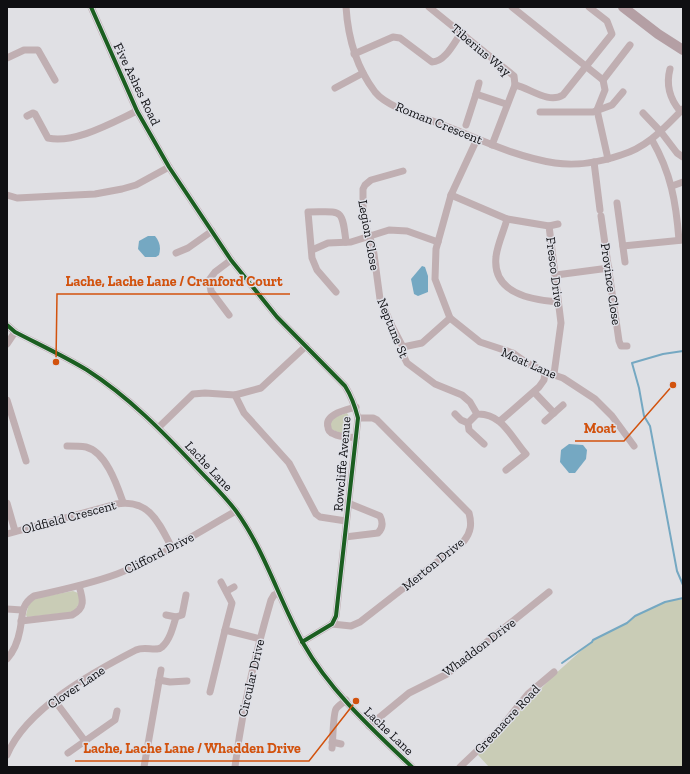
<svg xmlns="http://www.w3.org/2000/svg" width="690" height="774" font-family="'Zilla Slab',serif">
<rect width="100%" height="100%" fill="#e0e0e4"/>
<g fill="#c9ccb6">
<path d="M347,413C353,421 351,427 346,435L330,429V422L335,417Z"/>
<polygon points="73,591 78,593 81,600 74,612 27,617 26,615 29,603 36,598"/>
<polygon points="683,598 683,767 489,767 478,755 554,675 593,640 627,623 635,616 665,602"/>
</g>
<g fill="#75a8c2">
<path d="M148,236H155C160,242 161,248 159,255L156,257H145L138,249L139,241Z"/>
<polygon points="422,266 425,267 428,276 428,292 418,296 414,294 411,279"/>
<polygon points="569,444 583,445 587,450 586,459 575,473 569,473 560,462 561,450"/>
</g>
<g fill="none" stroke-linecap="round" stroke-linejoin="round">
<g stroke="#75a8c2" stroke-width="2">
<polyline points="683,351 663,354 632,363 639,388 644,416 650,426 677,571 683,585"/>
<polyline points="562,663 592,642 593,640 627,623 635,616 665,602 683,598"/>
</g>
<g stroke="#c0afb2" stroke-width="7">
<path d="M91,7L137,111L169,167L231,260L277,317L345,386C352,397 355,406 358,418L336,616L332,624L302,642"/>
<path d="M346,7C348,38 356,67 375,92C388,108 423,117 443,125C480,139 515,157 555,163C576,166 601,162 621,155C648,147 664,128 683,109"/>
<polyline points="429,7 514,76 515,85 492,145"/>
<polyline points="512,7 603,80 605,90 597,110 608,159"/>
<path d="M354,54L393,37L400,38L432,62C445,62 454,43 461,33"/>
<polyline points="7,58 24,50 38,50 55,80"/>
<path d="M670,69C666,84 670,99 680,111"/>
<polyline points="603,80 630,45"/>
<path d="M515,85C530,88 548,104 563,95L612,34L607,21L589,7"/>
<polyline points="335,88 363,73"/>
<polyline points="476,94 479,83"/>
<polyline points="540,112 593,112 612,105 623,92"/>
<polyline points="643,113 661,132 677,153 683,157"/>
<path d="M27,116L33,113L35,114L48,138C75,144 113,122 137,111"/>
<polyline points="466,125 476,94 506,104"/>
<polyline points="477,139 451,195 436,249 435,279 450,318 480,342 513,353 527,363 545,372 563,378 595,399 612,416 634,446"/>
<path d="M652,140C671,173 676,202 679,240"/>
<polyline points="594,162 600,210"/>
<path d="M403,171L371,180L365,185L363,189V209L366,227L373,247L380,299L392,326L403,347V355L407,363L435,384L462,395L470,402L477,414C502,413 511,437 526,454L506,470"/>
<polyline points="672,186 683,182"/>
<polyline points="7,195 17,198 95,194 122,189 136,185 169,167"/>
<polyline points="451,195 507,219 549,226 561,323 554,374"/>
<polyline points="617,203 625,262"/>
<polyline points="601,216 619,341 621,346 627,346"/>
<path d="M507,219C504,231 497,245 496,257C492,293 531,300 558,302"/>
<polyline points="549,226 558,224"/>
<polyline points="623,246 683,240"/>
<polyline points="312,250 328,243 351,242 389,230 407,231 438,242"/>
<polyline points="176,253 188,248 212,231"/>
<polyline points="556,275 609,268"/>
<path d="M336,292L317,270L312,258L308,212C342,212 342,207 346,242"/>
<polyline points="229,315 211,291 209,280 215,272 231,260"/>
<path d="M7,325L15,332C38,344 64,356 87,370C129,397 163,432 197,468C210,482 224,495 236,511C265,551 279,600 303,643C330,691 372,729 412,767"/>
<polyline points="7,344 15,332"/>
<polyline points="403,347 422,343 450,318"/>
<polyline points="534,392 554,413"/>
<polyline points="235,395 244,413 289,463 316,514 320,517 346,521"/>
<polyline points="7,400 26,461"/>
<path d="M356,407C346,410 324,414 328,427C328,431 331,433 334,434C340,437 349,437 356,438"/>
<polyline points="455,414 461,420 468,423"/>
<polyline points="477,414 468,423 469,430 484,444"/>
<polyline points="500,421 539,387 544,380 545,372"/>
<polyline points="545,421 563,405"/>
<polyline points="159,427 193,394 205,393 235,395 261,388 306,346"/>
<path d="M67,446C73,446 80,446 86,447C106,452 117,485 123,502"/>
<polyline points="7,503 15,531"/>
<path d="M7,534L116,504C149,498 159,523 172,548"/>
<path d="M345,537L378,533C383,528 383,522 380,516L348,503"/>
<polyline points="221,582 232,603 225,630"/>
<polyline points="227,591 234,587"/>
<polyline points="7,609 22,610"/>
<polyline points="166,615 176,617"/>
<path d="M21,621L72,615C86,608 83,599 79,586"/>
<path d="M332,624L351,626L360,622L464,541C471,532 472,524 469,513L377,420L373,418H358"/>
<path d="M7,659C14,651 18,641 20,630C23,616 20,605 34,596C62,590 90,584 117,574C159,558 197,533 236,511"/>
<polyline points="159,680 170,682 187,681"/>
<polyline points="210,692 225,630 260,639"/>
<polyline points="55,701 85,741 115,720 117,711"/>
<polyline points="369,726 409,693 447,674 549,592"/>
<polyline points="332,742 341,744"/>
<path d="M332,748C333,740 333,714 336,709C338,706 343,703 346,700"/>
<polyline points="68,753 85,741"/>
<path d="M7,755C26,709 93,672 136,650C145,646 157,652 162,647C170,640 173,627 176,617L182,615L186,595"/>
<polyline points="144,767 161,670"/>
<path d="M235,767C242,710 255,655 271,600L274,595L279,593"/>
<polyline points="460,767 498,731 528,694 554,672"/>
</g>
<polyline stroke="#b49fa4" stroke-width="10" points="623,7 658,34 683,50"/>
<defs>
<g id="cycleway">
<path d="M91,7L137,111L169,167L231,260L277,317L345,386C352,397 355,406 358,418L336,616L332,624L302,642"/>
<path d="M7,325L15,332C38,344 64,356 87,370C129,397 163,432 197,468C210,482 224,495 236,511C265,551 279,600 303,643C330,691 372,729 412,767"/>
</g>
</defs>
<use href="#cycleway" stroke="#dedfe6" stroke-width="6"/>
<use href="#cycleway" stroke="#1b5e20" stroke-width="4"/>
</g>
<g text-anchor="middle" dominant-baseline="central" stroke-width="3" stroke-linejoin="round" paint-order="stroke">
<g font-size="13" fill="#0f0f12" stroke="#dedfe6">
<text transform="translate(481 50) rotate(40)">Tiberius Way</text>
<text transform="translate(137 84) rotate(64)">Five Ashes Road</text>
<text transform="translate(439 123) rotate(22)">Roman Crescent</text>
<text transform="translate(369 235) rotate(80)">Legion Close</text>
<text transform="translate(555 272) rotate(83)">Fresco Drive</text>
<text transform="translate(611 284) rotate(82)">Province Close</text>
<text transform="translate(393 328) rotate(68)">Neptune St</text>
<text transform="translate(529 363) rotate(24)">Moat Lane</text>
<text transform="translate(342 464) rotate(-85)">Rowcliffe Avenue</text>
<text transform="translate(209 466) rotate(47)">Lache Lane</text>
<text transform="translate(69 517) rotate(-15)">Oldfield Crescent</text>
<text transform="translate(159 553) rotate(-27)">Clifford Drive</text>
<text transform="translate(433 564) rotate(-39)">Merton Drive</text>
<text transform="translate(479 647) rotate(-37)">Whaddon Drive</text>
<text transform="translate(251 678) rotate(-77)">Circular Drive</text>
<text transform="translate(76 687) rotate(-34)">Clover Lane</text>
<text transform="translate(507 719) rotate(-47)">Greenacre Road</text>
<text transform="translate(389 731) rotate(44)">Lache Lane</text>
</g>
</g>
<path fill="none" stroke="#d2520d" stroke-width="1.5" d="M56 362L57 294H290M673 385L624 441H575M356 701L309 761H75"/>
<g fill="#d2520d" stroke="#dedfe6" stroke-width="1.5">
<circle cx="56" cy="362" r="4"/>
<circle cx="673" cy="385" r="4"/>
<circle cx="356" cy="701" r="4"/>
</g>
<g font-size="14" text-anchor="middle" font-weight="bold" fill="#d2520d" stroke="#dedfe6" stroke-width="3" stroke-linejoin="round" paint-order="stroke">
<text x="174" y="286">Lache, Lache Lane / Cranford Court</text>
<text x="600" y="433">Moat</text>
<text x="192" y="753">Lache, Lache Lane / Whadden Drive</text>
</g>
<rect width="690" height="774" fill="none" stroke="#0f0f12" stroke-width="16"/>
</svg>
